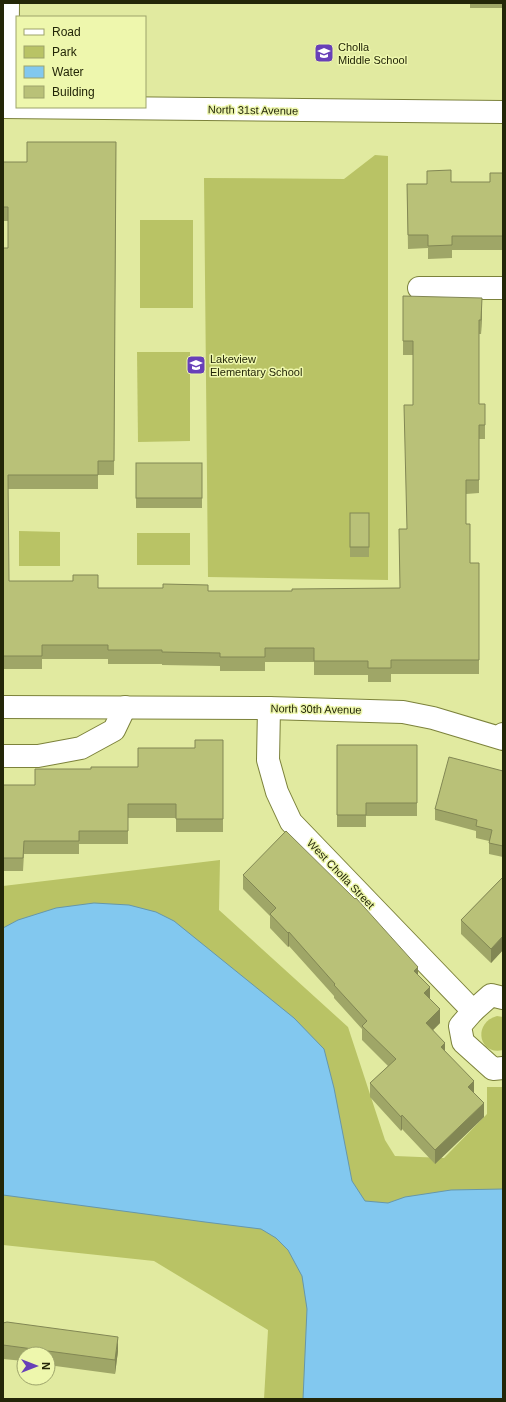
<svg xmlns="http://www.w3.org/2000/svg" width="506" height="1402" font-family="Arial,sans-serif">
<rect width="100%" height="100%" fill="#e1eaa0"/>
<g fill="#b9c365">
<polygon points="375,155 388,156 388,580 208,577 204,178 344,179"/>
<rect x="140" y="220" width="53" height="88"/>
<polygon points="137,352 190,352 190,441 138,442"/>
<polygon points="19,531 60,532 60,566 19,566"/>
<rect x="137" y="533" width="53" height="32"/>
<polygon points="220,860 219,910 348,1027 385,1140 395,1156 444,1158 487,1114 487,1087 503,1087 503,1399 264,1399 268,1330 154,1261 3,1245 3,886"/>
<path d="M497,1016L503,1017V1050C479,1056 472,1023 497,1016Z"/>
</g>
<polygon fill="#82c8ef" stroke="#6697aa" points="94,903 129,905 156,912 174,921 294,1018 324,1049 334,1088 352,1181 365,1201 388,1203 405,1197 451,1190 503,1189 503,1399 303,1399 307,1309 302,1276 288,1250 276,1238 261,1229 205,1222 3,1195 3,928 18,920 56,908"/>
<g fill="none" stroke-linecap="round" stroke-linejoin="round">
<defs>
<g id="street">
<polyline points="419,288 503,288"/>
<polyline points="3,707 269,708 403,712 433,718 503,739 503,734"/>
<polyline points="269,708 268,760 277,792 291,822 473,1011"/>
<polyline points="3,756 38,756 81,748 114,730 125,707"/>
<polyline points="503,998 491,995 473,1011 460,1026 463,1042 493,1069 503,1068"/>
</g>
<g id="secondary">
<polyline points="3,107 503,112"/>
<polyline points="7,107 8,3"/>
</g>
</defs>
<use href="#street" stroke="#7c823b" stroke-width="24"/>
<use href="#secondary" stroke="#7c823b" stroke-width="24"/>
<use href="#street" stroke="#fff" stroke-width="22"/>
<use href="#secondary" stroke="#fff" stroke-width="22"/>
</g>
<g fill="#9fa667">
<rect x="470" y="3" width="33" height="5"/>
<polygon points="116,142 114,475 98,475 98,489 8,489 9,581 98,588 208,591 292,591 400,588 407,529 413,405 413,355 403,355 403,296 482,311 481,334 479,334 479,404 485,404 485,439 479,439 479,493 466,494 466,524 470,563 479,563 479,674 391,674 391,682 368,682 368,675 314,675 314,662 265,662 265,671 220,671 220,666 162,665 162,664 108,664 108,659 42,659 42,669 3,669 3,248 8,248 8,221 3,221 3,162 27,162"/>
<polygon points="427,171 451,182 490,182 503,173 503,250 452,250 452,258 428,259 428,248 408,249 407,184 427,184"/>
<rect x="136" y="463" width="66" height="45"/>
<rect x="350" y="513" width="19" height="44"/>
<polygon points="223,740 223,832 176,832 176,818 128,818 128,844 79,844 79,854 24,854 23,871 3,871 3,785 35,785 91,769 138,767 195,748"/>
<polygon points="337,745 417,745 417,816 366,816 366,827 337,827"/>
<polygon points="503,771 503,857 489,854 489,841 476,838 476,831 435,820 435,809"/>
<polygon points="243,875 418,975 430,999 440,1023 433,1030 445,1051 474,1093 484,1117 435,1164 402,1129 401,1131 370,1097 370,1083 388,1066 362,1040 362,1029 334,998 334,996 289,946 288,947 270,928 270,916 243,889"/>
<polygon points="503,877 503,950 491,963 461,934 461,920"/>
<polygon points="3,1323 118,1351 115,1374 48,1365 48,1354 24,1354 24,1361 3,1359"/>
</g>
<g fill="#828754">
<polygon points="482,298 482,311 481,334 481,320"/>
<polygon points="289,932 289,946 288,947 288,933"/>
<polygon points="503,936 503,950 491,963 491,949"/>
<polygon points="418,967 418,981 414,971"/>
<polygon points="430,987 430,1001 424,993"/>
<polygon points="440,1009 440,1023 426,1037 426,1023"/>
<polygon points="445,1043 445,1057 441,1047"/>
<polygon points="474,1081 474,1095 468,1087"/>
<polygon points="484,1103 484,1117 435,1164 435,1150"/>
<polygon points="402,1115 402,1129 401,1131 401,1117"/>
<polygon points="118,1337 118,1351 115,1374 115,1360"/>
</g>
<g fill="#b9c178" stroke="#828754">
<polygon points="27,142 116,142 114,461 98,461 98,475 8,475 9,581 73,581 73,575 98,575 98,588 163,588 163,584 208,585 208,591 292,591 292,589 400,588 399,529 407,529 404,405 413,405 413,341 403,341 403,296 482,298 481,320 479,320 479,404 485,404 485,425 479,425 479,480 466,480 466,524 470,524 470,563 479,563 479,660 391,660 391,668 368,668 368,661 314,661 314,648 265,648 265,657 220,657 220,653 162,652 162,650 108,650 108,645 42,645 42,656 3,656 3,248 8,248 8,207 3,207 3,162 27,162"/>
<polygon points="451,170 451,182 490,182 490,173 503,173 503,236 452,236 452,245 428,246 428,235 408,235 407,184 427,184 427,171"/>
<rect x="136" y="463" width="66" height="35"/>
<rect x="350" y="513" width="19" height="34"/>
<polygon points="195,740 223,740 223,819 176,819 176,804 128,804 128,831 79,831 79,841 24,841 23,858 3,858 3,785 35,785 35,769 91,769 91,767 138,767 138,748 195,748"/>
<polygon points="337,745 417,745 417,803 366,803 366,815 337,815"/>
<polygon points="449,757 503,771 503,846 489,843 492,830 476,826 477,820 435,809"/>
<polygon points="286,831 355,899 356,898 418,967 414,971 430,987 424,993 440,1009 426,1023 445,1043 441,1047 474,1081 468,1087 484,1103 435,1150 402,1115 401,1117 370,1083 396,1059 362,1026 367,1021 334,985 335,984 289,932 288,933 270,914 276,908 243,875"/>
<polygon points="503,877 503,936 491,949 461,920"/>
<polygon points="7,1322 118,1337 115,1360 3,1345 3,1323"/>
</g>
<defs>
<symbol id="school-square" viewBox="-11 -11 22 22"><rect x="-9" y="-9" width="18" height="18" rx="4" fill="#6840b8" stroke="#eef7ad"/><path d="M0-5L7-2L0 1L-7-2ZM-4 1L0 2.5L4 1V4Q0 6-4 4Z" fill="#fff"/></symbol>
</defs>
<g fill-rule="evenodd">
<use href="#school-square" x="313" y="42" width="22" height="22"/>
<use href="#school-square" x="185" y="354" width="22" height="22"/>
</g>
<g text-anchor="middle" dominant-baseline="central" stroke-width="3" stroke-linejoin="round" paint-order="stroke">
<g font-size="11" fill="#232608" stroke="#eef7ad" text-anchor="start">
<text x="338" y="47">Cholla<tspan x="338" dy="13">Middle School</tspan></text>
<text x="210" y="359">Lakeview<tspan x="210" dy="13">Elementary School</tspan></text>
</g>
<g font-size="11" fill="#232608" stroke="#eef7ad">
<text transform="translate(253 110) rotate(1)">North 31st Avenue</text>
<text transform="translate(316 709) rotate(1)">North 30th Avenue</text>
<text transform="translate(341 874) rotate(46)">West Cholla Street</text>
</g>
</g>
<rect width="506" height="1402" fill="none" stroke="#232608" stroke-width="8"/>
<rect x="16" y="16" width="130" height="92" fill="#eef7ad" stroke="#9da36b"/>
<rect x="24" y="29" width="20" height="6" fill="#ffffff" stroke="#9da36b"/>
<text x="52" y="36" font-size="12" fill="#232608">Road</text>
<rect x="24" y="46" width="20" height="12" fill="#b9c365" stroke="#9da36b"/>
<text x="52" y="56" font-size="12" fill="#232608">Park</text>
<rect x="24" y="66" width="20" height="12" fill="#82c8ef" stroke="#9da36b"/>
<text x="52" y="76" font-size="12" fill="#232608">Water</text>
<rect x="24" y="86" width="20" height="12" fill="#b9c178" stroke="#9da36b"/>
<text x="52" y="96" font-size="12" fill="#232608">Building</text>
<g transform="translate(36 1366) rotate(90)"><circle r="19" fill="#eef7ad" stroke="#9da36b"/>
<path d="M0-3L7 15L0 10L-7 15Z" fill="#6840b8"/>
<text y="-6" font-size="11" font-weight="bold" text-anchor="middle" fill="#232608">N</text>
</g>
</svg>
